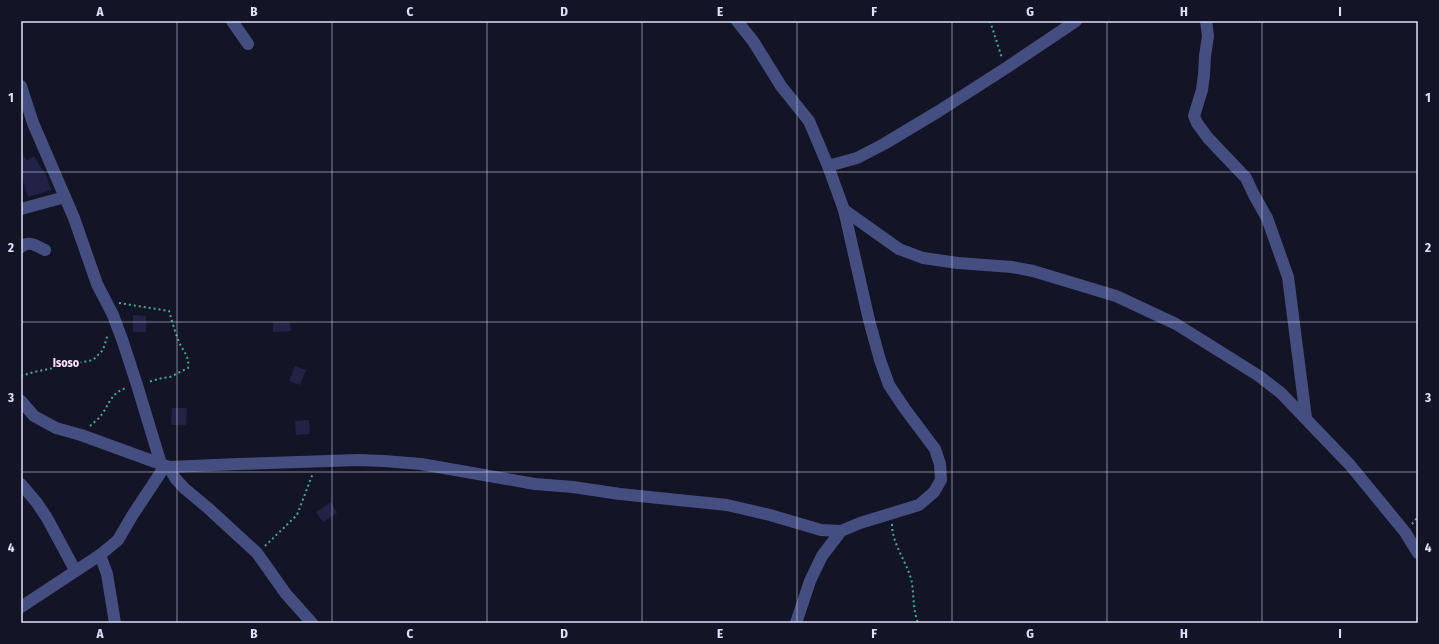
<svg xmlns="http://www.w3.org/2000/svg" width="1439" height="644" font-family="'Fira Sans Condensed',sans-serif">
<rect width="100%" height="100%" fill="#141427"/>
<g fill="#222246">
<polygon points="21,153 27,160 34,156 47,177 51,190 28,197 21,175"/>
<polygon points="133,315 146,316 146,332 133,332"/>
<polygon points="273,322 290,322 291,331 273,332"/>
<polygon points="295,366 306,370 300,385 289,381"/>
<polygon points="172,408 187,408 186,425 171,425"/>
<polygon points="309,420 310,434 296,435 295,421"/>
<polygon points="331,502 337,513 323,522 316,512"/>
</g>
<g fill="none" stroke-linecap="round" stroke-linejoin="round">
<g stroke="#41ac90" stroke-width="2" stroke-dasharray="2 3" stroke-linecap="butt">
<polyline points="990,21 1002,58"/>
<path d="M119,303L169,311C172,321 175,332 179,342C183,351 190,357 188,368L170,377L162,378L148,382"/>
<polyline points="21,376 34,372 93,360 103,350 108,334"/>
<path d="M90,426C94,422 99,419 102,414C110,403 111,393 126,388"/>
<path d="M892,524C892,545 908,563 912,583C914,597 913,610 918,623"/>
<polyline points="1412,524 1418,517"/>
<polyline points="265,546 297,515 313,473"/>
</g>
<g stroke="#454e80" stroke-width="12">
<polyline points="232,21 248,44"/>
<polyline points="737,21 753,41 781,86 809,121 828,166 844,210 869,320 880,360 889,385 905,409 935,449 940,464 941,480 934,492 919,505 860,523 841,531 822,556 810,581 796,623"/>
<polyline points="1206,21 1208,36 1205,56 1204,75 1202,90 1194,116 1197,123 1208,138 1246,178 1254,195 1267,218 1288,277 1306,418"/>
<polyline points="21,86 33,123 74,218 97,284 113,315 123,342 137,385 161,464"/>
<polyline points="828,166 857,158 884,144 939,111 1006,68 1076,21"/>
<polyline points="21,209 65,197"/>
<polyline points="844,210 899,249 923,258 958,263 1012,267 1033,271 1116,296 1176,324 1259,376 1281,393 1350,465 1405,532 1418,553"/>
<path d="M21,247C30,240 36,246 45,250"/>
<polyline points="21,401 34,416 56,428 81,435 169,467 175,478 184,488 208,508 257,553 286,594 312,623"/>
<polyline points="169,467 238,464 358,460 384,461 421,464 535,484 573,487 620,494 727,505 770,515 821,530 841,531"/>
<polyline points="21,484 37,503 47,518 75,570"/>
<polyline points="100,555 107,574 115,623"/>
<polyline points="21,607 100,555 118,540 132,516 165,466"/>
</g>
</g>
<path fill="none" stroke="#dee1fb" stroke-width="1" stroke-opacity="0.55" d="M177,21V623M332,21V623M487,21V623M642,21V623M797,21V623M952,21V623M1107,21V623M1262,21V623M21,172H1418M21,322H1418M21,472H1418"/>
<g text-anchor="middle" dominant-baseline="central" stroke-width="4" stroke-linejoin="round" paint-order="stroke">
<g font-size="12" font-weight="bold" fill="#fbe0f6" stroke="#141427">
<text x="66" y="363">Isoso</text>
</g>
</g>
<rect width="1439" height="644" fill="none" stroke="#141427" stroke-width="44"/>
<rect x="22" y="22" width="1395" height="600" fill="none" stroke="#dee1fb" stroke-width="1.5"/>
<g font-size="13" text-anchor="middle" font-weight="bold" fill="#dee1fb">
<text x="100" y="16">A</text>
<text x="254" y="16">B</text>
<text x="410" y="16">C</text>
<text x="564" y="16">D</text>
<text x="720" y="16">E</text>
<text x="874" y="16">F</text>
<text x="1030" y="16">G</text>
<text x="1184" y="16">H</text>
<text x="1340" y="16">I</text>
<text x="11" y="102">1</text>
<text x="1428" y="102">1</text>
<text x="11" y="252">2</text>
<text x="1428" y="252">2</text>
<text x="11" y="402">3</text>
<text x="1428" y="402">3</text>
<text x="11" y="552">4</text>
<text x="1428" y="552">4</text>
<text x="100" y="638">A</text>
<text x="254" y="638">B</text>
<text x="410" y="638">C</text>
<text x="564" y="638">D</text>
<text x="720" y="638">E</text>
<text x="874" y="638">F</text>
<text x="1030" y="638">G</text>
<text x="1184" y="638">H</text>
<text x="1340" y="638">I</text>
</g>
</svg>
